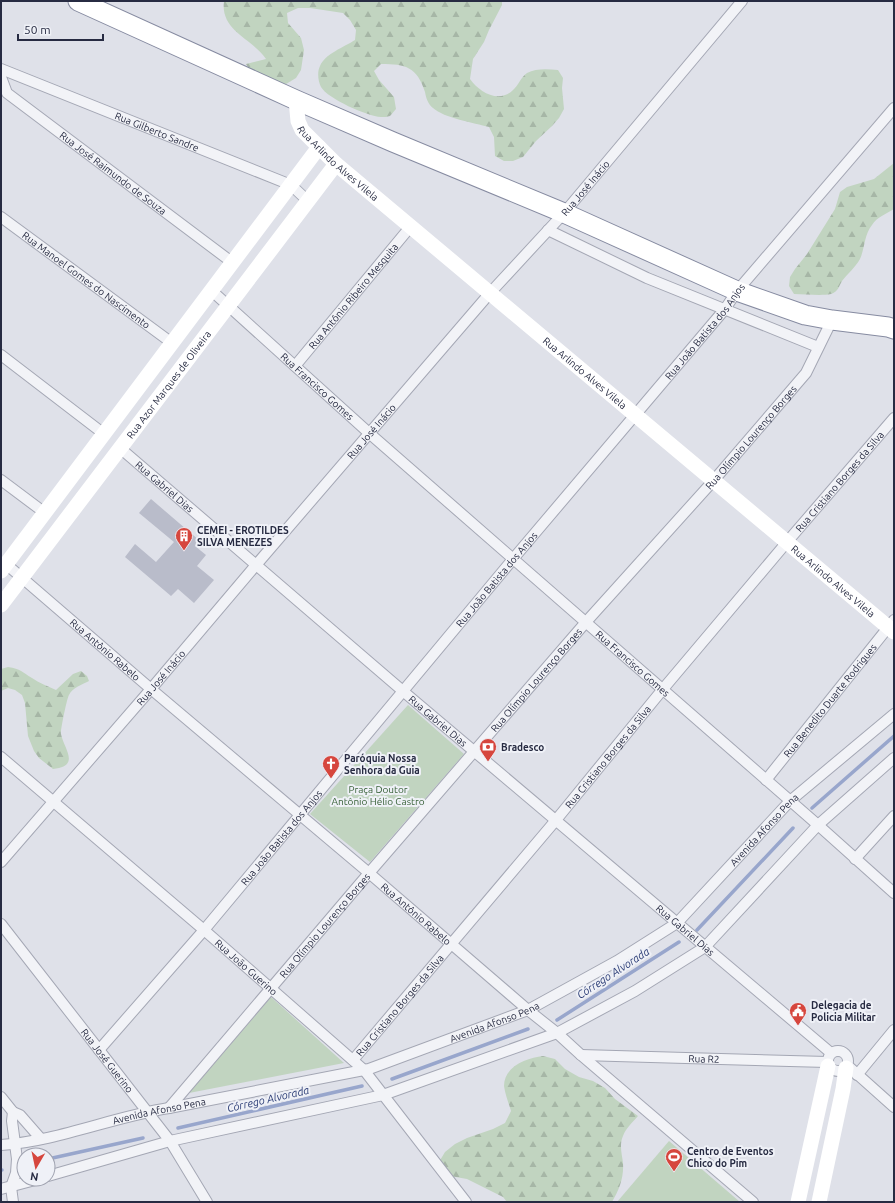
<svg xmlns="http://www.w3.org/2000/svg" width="895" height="1203" font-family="Ubuntu,sans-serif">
<defs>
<pattern id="forest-firs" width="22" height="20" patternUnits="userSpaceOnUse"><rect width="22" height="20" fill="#c1d4c0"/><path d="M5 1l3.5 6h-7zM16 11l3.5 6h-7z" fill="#a6b6a6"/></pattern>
</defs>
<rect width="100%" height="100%" fill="#dfe1e9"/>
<g fill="#c1d4c0">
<polygon points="408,705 464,754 370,862 310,814"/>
<polygon points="271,997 344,1063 189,1093"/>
<polygon points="669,1141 740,1202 617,1202"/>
</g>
<g fill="url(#forest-firs)">
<path d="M224,1H502V5L489,30L484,42L473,59L470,79C479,92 499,104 513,90C518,86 521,77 527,73C536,68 548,69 558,70L563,78L562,88L564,109L559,118L552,126L536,141L523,157L513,161H504L495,156L494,137L489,127C474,123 444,118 433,108C428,104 426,98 425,92C417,67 406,64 381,64L374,71L379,80L394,97L396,109L390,116C387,117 384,117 381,117C367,116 328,99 321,87C318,81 317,72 320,66C325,54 344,47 355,40L356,30L350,20L343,13L310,8H298L287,13L288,23L301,38L304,50L301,70L296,78L286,84L275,82L253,75L246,64L266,59C252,38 220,31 224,1Z"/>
<path d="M894,163V209C886,214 877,217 872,225C864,235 865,248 860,259C855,268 848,273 842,281C839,286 838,292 831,294C821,296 805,294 794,294L789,286L790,277L795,269L807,254L835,209L840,192L847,187L874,179Z"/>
<path d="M8,667C21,669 22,672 32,678C39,683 48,686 56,690L73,674L81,671L87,676L89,681C83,684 72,688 69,695C67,698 60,732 61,734C64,749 81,766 53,769L39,758L34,751L28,736L25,703L22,695L15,690L8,688L1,691V669Z"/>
<path d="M543,1056L555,1059L565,1069L579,1077L593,1081L605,1088L615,1099L638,1116C633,1122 626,1128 623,1136C619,1145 622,1154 623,1163C624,1178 619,1190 612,1202H507L503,1197L467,1179L439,1174V1162L445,1152L455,1144L467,1138L493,1129L505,1123L511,1111C509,1104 505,1094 504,1086C504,1066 527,1058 543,1056Z"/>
</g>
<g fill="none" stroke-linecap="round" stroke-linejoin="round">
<g stroke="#98a6cc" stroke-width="3.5">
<polyline points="812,808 894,736"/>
<polyline points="697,930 793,828"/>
<polyline points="557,1020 679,942"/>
<polyline points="392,1079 528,1029"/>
<polyline points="178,1128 362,1086"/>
<polyline points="48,1159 143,1138"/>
<polyline points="1,1170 2,1170"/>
</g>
</g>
<polygon fill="#b9bcca" points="151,499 200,541 195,546 206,555 197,566 214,580 194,603 178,589 171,596 125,557 135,544 156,562 174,542 139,513"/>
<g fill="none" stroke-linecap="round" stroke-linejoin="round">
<defs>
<g id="street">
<path id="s1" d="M1,69L291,185L308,201"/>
<path id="s2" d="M1,77L7,93L233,263"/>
<path id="s3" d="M1,217L172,343"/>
<polyline points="548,230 647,278 818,347"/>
<path id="s4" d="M212,291L369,433L818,825L894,893"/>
<polyline points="1,355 104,434"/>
<path id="s5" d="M295,366L411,226"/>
<path id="s6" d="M120,448L404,692L831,1053"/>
<polyline points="1,480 45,513"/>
<path id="s7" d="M6,564L151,689L369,873L528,1010L557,1033L581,1055L753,1202"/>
<path id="s8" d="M1,757L204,930L364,1070L466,1202"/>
<path id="s9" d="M766,780L894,620"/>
<polyline points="855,859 894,816"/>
<path id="s10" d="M1,862L151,689L256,565L490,293L564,213L742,1"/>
<path id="s11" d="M1,924L170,1141L207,1202"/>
<path id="s12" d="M99,1050L204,930L513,559L725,309L737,291L894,108"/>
<circle cx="838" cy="1061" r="10"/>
<path id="s13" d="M581,1055L827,1062"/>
<path id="s14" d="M353,1060L556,820L663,689L787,542L894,418"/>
<polyline points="847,1065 894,1107"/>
<polyline points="857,1075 894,1030"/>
<polyline points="1,1097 13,1112 20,1115 41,1139"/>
<path id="s15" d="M169,1108L369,873L586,622L714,480L806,373L832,320"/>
<path id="s16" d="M1,1145C58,1141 112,1117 169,1108L369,1069L528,1010L617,961L677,923L790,801L894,714"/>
<polyline points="48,1176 170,1141 383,1095 557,1033 635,991 705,947 818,825 894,758"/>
<polyline points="1,1189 39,1179"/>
<polyline points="13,1202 11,1187 16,1173 17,1159 12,1121 13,1112"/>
</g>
<polyline id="highway" points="78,1 296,100 393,142 564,213 737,291 805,315 832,320 888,327 894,329"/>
</defs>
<use href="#street" stroke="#a4a7b4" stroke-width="12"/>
<use href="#highway" stroke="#868ba1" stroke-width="21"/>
<use href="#street" stroke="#f2f3f7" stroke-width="10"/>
<g stroke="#fff" stroke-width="15">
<path id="s17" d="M296,100L298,121L302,130L336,164L894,632"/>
<polyline points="1,571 319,147"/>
<path id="s18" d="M1,605L336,164"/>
<polyline points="798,1202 828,1066"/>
<polyline points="819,1202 843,1089 846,1068"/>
</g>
<use href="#highway" stroke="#fff" stroke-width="19"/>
</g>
<defs>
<symbol id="building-pin" viewBox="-11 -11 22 30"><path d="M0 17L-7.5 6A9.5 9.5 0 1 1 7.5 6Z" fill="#d6463d" stroke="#eff1f7"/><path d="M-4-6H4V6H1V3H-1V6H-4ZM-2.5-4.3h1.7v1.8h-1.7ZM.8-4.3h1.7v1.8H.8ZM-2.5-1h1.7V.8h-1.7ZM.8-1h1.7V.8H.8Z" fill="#fff"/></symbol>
<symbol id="bank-pin" viewBox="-11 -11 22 30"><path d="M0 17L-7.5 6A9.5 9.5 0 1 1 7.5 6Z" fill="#d6463d" stroke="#eff1f7"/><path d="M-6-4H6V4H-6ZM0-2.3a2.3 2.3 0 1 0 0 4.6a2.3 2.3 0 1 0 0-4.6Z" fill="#fff"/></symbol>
<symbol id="church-pin" viewBox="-11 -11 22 30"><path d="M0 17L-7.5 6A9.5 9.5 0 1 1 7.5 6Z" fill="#d6463d" stroke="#eff1f7"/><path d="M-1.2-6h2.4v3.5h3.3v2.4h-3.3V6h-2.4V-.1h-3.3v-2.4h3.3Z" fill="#fff"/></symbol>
<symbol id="civic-pin" viewBox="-11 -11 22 30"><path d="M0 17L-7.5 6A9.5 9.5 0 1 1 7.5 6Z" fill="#d6463d" stroke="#eff1f7"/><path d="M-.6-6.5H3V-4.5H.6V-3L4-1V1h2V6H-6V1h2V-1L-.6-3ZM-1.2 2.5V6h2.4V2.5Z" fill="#fff"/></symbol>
<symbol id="stadium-pin" viewBox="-11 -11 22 30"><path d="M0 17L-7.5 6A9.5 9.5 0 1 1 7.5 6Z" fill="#d6463d" stroke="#eff1f7"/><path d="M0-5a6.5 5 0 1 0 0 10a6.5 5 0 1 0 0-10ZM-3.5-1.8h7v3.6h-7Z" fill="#fff"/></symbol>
</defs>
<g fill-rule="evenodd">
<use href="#building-pin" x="174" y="526" width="20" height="27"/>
<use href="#bank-pin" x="478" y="737" width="20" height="27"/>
<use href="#church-pin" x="321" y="754" width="20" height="27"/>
<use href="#civic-pin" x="788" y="1001" width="20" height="27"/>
<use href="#stadium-pin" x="664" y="1147" width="20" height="27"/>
</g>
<g text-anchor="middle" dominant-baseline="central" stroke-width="4" stroke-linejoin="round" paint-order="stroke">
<g font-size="10" fill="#272b42" stroke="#eff1f7">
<text stroke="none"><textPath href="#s1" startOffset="168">Rua Gilberto Sandre</textPath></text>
<text stroke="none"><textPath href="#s17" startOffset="80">Rua Arlindo Alves Vilela</textPath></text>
<text stroke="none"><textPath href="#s2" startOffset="150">Rua José Raimundo de Souza</textPath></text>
<text stroke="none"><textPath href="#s10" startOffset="892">Rua José Inácio</textPath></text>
<text stroke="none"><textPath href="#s3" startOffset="106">Rua Manoel Gomes do Nascimento</textPath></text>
<text stroke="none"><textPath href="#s5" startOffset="91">Rua Antônio Ribeiro Mesquita</textPath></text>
<text stroke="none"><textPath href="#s12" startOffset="940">Rua João Batista dos Anjos</textPath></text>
<text stroke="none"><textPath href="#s17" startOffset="404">Rua Arlindo Alves Vilela</textPath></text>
<text stroke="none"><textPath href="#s18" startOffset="277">Rua Azor Marques de Oliveira</textPath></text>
<text stroke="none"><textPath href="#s4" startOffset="142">Rua Francisco Gomes</textPath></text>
<text stroke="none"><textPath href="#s10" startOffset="568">Rua José Inácio</textPath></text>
<text stroke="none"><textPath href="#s15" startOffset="888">Rua Olímpio Lourenço Borges</textPath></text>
<text stroke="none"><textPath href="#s14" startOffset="756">Rua Cristiano Borges da Silva</textPath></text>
<text stroke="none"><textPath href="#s6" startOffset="59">Rua Gabriel Dias</textPath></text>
<text stroke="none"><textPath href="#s12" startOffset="616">Rua João Batista dos Anjos</textPath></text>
<text stroke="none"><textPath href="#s17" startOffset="728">Rua Arlindo Alves Vilela</textPath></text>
<text stroke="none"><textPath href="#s7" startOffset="131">Rua Antônio Rabelo</textPath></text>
<text stroke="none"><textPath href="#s4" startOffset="562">Rua Francisco Gomes</textPath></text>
<text stroke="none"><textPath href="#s10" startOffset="244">Rua José Inácio</textPath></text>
<text stroke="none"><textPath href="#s15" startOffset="564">Rua Olímpio Lourenço Borges</textPath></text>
<text stroke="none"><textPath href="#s9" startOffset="102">Rua Benedito Duarte Rodrigues</textPath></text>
<text stroke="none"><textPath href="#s6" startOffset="419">Rua Gabriel Dias</textPath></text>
<text stroke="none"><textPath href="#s14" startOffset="396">Rua Cristiano Borges da Silva</textPath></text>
<text stroke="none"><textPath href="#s16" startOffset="846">Avenida Afonso Pena</textPath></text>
<text stroke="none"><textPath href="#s12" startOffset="280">Rua João Batista dos Anjos</textPath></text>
<text stroke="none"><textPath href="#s7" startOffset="539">Rua Antônio Rabelo</textPath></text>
<text stroke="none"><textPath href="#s15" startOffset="240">Rua Olímpio Lourenço Borges</textPath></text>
<text stroke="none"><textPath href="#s6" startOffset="743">Rua Gabriel Dias</textPath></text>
<text stroke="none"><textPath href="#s8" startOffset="323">Rua João Guerino</textPath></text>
<text stroke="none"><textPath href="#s14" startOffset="72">Rua Cristiano Borges da Silva</textPath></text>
<text stroke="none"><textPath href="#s16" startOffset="510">Avenida Afonso Pena</textPath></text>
<text stroke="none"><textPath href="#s13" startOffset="123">Rua R2</textPath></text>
<text stroke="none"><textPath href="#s11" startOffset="173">Rua José Guerino</textPath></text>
<text stroke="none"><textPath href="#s16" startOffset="162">Avenida Afonso Pena</textPath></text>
</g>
<g font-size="10" font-weight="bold" fill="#272b42" stroke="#eff1f7" text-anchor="start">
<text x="197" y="530">CEMEI - EROTILDES<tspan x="197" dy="12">SILVA MENEZES</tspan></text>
<text x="501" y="747">Bradesco</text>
<text x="344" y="758">Paróquia Nossa<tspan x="344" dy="12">Senhora da Guia</tspan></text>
<text x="811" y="1005">Delegacia de<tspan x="811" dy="12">Policia Militar</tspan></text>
<text x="687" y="1151">Centro de Eventos<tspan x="687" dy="12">Chico do Pim</tspan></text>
</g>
<g font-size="10" fill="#345e34" stroke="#eff1f7">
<text x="378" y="789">Praça Doutor<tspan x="378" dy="12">Antônio Hélio Castro</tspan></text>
</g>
<g font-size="11" font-style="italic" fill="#2f4078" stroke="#eff1f7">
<text transform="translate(613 973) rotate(-33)">Córrego Alvorada</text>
<text transform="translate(268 1099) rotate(-13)">Córrego Alvorada</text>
</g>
</g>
<rect width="895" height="1203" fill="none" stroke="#272b42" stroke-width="4"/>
<g transform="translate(36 1167) rotate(189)"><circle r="19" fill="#eff1f7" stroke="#9fa2af"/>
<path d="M0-3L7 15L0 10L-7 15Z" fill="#d6463d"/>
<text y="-6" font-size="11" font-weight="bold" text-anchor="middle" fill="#272b42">N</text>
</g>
<path d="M18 34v6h85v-6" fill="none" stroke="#272b42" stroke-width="2"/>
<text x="24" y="34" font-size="12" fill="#272b42" stroke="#eff1f7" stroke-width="3" paint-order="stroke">50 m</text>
</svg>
